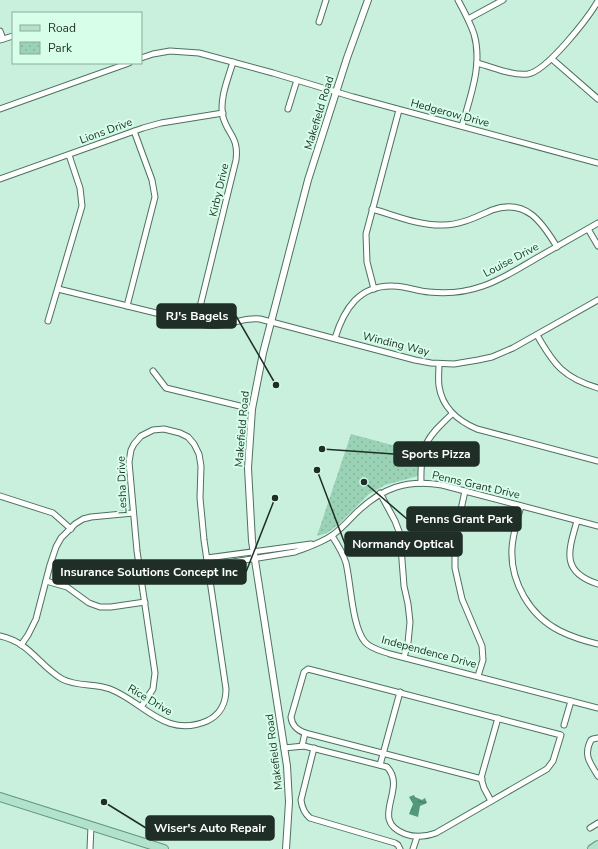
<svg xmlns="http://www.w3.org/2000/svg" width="598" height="849" font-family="'Nunito Sans',sans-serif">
<defs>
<pattern id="park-dots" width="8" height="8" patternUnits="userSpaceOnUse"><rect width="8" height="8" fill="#9ad2b6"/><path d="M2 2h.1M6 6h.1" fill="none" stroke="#84b59c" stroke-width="1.8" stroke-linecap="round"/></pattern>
<pattern id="water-ripples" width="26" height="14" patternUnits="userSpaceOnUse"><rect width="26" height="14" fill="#539879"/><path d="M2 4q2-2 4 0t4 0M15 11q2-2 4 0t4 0" fill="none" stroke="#447c63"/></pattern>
</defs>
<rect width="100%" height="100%" fill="#c9f0dc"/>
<polygon fill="url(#park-dots)" points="351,434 418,452 418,476 385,485 369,494 338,525 327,533 317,536"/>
<polygon fill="url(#water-ripples)" points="414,795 415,797 422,800 425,798 427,803 420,806 418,817 409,814 413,804 409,797"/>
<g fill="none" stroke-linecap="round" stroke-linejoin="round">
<defs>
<g id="minor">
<path d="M458,0C464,11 470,22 474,34C483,65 470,97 462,126"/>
<polyline points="468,19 503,0"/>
<polyline points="319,22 326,0"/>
<polyline points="0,31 3,39"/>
<polyline points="0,40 13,36"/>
<polyline points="141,58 153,54 170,51 199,53 273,73 353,97 598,163"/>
<polyline points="552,59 598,99"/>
<path d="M477,63C493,67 512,76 528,74C547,71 588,18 598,1"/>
<polyline points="0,109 129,63"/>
<polyline points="288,109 297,80"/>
<polyline points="0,179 143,128 161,123 223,113"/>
<path d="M372,209C394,215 419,226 443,225C461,225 476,217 492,210C526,198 542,222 557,247"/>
<polyline points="588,229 598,246"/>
<path d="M58,289L205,325C227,328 240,317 260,319L415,360L431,363L454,364L478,360L492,357L513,348L598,300"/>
<polyline points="374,289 367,262 366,234 399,110"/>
<polyline points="127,306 155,197 152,180 134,131"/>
<polyline points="48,321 82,206 80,188 69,155"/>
<path d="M196,323L236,160C239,137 228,135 223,117C219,99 228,79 233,62"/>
<path d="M537,335C554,365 564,378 598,388"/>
<path d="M335,338C344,309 359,285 393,286C405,286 417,291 429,292C447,294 466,292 483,286C501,280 518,269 535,259C556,247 577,235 598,223"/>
<path d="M439,364C439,371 438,379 439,386C442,407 458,421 477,429L598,461"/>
<polyline points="153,371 166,388 252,409"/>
<path d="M421,483C420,446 426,438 452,414"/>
<polyline points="465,491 455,537 455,568 462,599 482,646 483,660 478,676"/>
<polyline points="380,493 395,521 400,534 404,586 408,604 410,622 408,643 404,657"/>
<polyline points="0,496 53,513 71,529"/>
<path d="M521,506C517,520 513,534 512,548C510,582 530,616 560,631C572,637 585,641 598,644"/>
<path d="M577,521C568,552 561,572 598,584"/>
<path d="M332,536C338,545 343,553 346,563C351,584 352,627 365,642C371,649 382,651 390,654L598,708"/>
<polyline points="207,558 311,544"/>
<path d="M208,566L295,552C308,547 322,543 334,534C342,528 349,520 356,513C382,488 406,479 442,485L598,526"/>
<polyline points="46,581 67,587 89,603 100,607 111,607 145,602"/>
<path d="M0,636C31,643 38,665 62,679C77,687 95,683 110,689C144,702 165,739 207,721C220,715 226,703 226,689L204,540L200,498L201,466L199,454L194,444L188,437L180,433L164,429L153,430L141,436L134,444L131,450L129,462L137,551L155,673L153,689L141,707"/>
<polyline points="21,645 28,635 36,619 50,565 56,547 61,538 75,524 83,519 91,517 133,513"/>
<polyline points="564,725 571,701"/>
<path d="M598,738L593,739L591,740C583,755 590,763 598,776"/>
<polyline points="302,746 305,733"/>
<path d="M284,748L304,746L387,767C408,789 368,820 405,834C416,838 425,837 436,833L547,769L553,761L561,735L312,670L308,669L304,672L291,717C292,726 297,730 305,733L482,779"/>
<path d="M314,748L301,800C302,808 304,813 310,818L395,843L398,845L400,849"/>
<polyline points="380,765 400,692"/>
<polyline points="491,801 484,788 481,778 498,718"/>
<polyline points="590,828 598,823"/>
<polyline points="90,849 91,826"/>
<polyline points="413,849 417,837"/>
</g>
<polyline id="tertiary" points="286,849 289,802 287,766 252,541 248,468 252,409 263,353 308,180 347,58 368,0"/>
<g id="primary">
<polyline points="0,797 164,849"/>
<polyline points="592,849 598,845"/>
</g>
</defs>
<use href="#minor" stroke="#4d715f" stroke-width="7"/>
<use href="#tertiary" stroke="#4d715f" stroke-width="8"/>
<use href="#primary" stroke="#5f967c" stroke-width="10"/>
<use href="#minor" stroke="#fff" stroke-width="5"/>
<use href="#tertiary" stroke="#fff" stroke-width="6"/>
<use href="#primary" stroke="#b3e2cc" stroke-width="8"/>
</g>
<g text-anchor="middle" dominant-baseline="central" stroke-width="4" stroke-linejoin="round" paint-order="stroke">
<g font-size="11" fill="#1f2f27" stroke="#d6fee9">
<text transform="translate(319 113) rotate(-73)">Makefield Road</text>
<text transform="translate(450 113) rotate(15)">Hedgerow Drive</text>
<text transform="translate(106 131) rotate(-20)">Lions Drive</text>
<text transform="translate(219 190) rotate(-77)">Kirby Drive</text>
<text transform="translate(511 260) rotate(-28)">Louise Drive</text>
<text transform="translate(396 344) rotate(14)">Winding Way</text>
<text transform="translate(242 429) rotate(-85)">Makefield Road</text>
<text transform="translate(122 485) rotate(-92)">Lesha Drive</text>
<text transform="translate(476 485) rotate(13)">Penns Grant Drive</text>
<text transform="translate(429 652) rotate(15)">Independence Drive</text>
<text transform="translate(150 700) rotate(31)">Rice Drive</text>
<text transform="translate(274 752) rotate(-97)">Makefield Road</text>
</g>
</g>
<path fill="none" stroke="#1f2f27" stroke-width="1.5" d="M276 385L236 316M322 449L394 454M364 482L407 519M317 470L345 544M275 498L246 572M104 802L146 828"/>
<g fill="#1f2f27" stroke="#d6fee9" stroke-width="1.5">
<circle cx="276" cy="385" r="4"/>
<circle cx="322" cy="449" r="4"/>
<circle cx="364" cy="482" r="4"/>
<circle cx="317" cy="470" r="4"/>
<circle cx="275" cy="498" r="4"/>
<circle cx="104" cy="802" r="4"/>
</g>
<g fill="#1f2f27" stroke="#1f2f27" stroke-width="1.5">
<rect x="157" y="304" width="79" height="24" rx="4"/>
<rect x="394" y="442" width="85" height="24" rx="4"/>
<rect x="407" y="507" width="114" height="24" rx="4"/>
<rect x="345" y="532" width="117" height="24" rx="4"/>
<rect x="53" y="560" width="193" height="24" rx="4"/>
<rect x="146" y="816" width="128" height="24" rx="4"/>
</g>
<g font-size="12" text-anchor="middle" font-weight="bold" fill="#fff">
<text x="197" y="320">RJ's Bagels</text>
<text x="436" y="458">Sports Pizza</text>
<text x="464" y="523">Penns Grant Park</text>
<text x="403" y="548">Normandy Optical</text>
<text x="149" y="576">Insurance Solutions Concept Inc</text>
<text x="210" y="832">Wiser's Auto Repair</text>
</g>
<rect x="12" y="12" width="130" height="52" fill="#d6fee9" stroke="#8dab9b"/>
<rect x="20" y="25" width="20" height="6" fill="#b3e2cc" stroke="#8dab9b"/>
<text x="48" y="32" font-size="12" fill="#1f2f27">Road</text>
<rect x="20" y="42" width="20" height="12" fill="url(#park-dots)" stroke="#8dab9b"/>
<text x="48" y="52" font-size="12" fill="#1f2f27">Park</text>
</svg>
